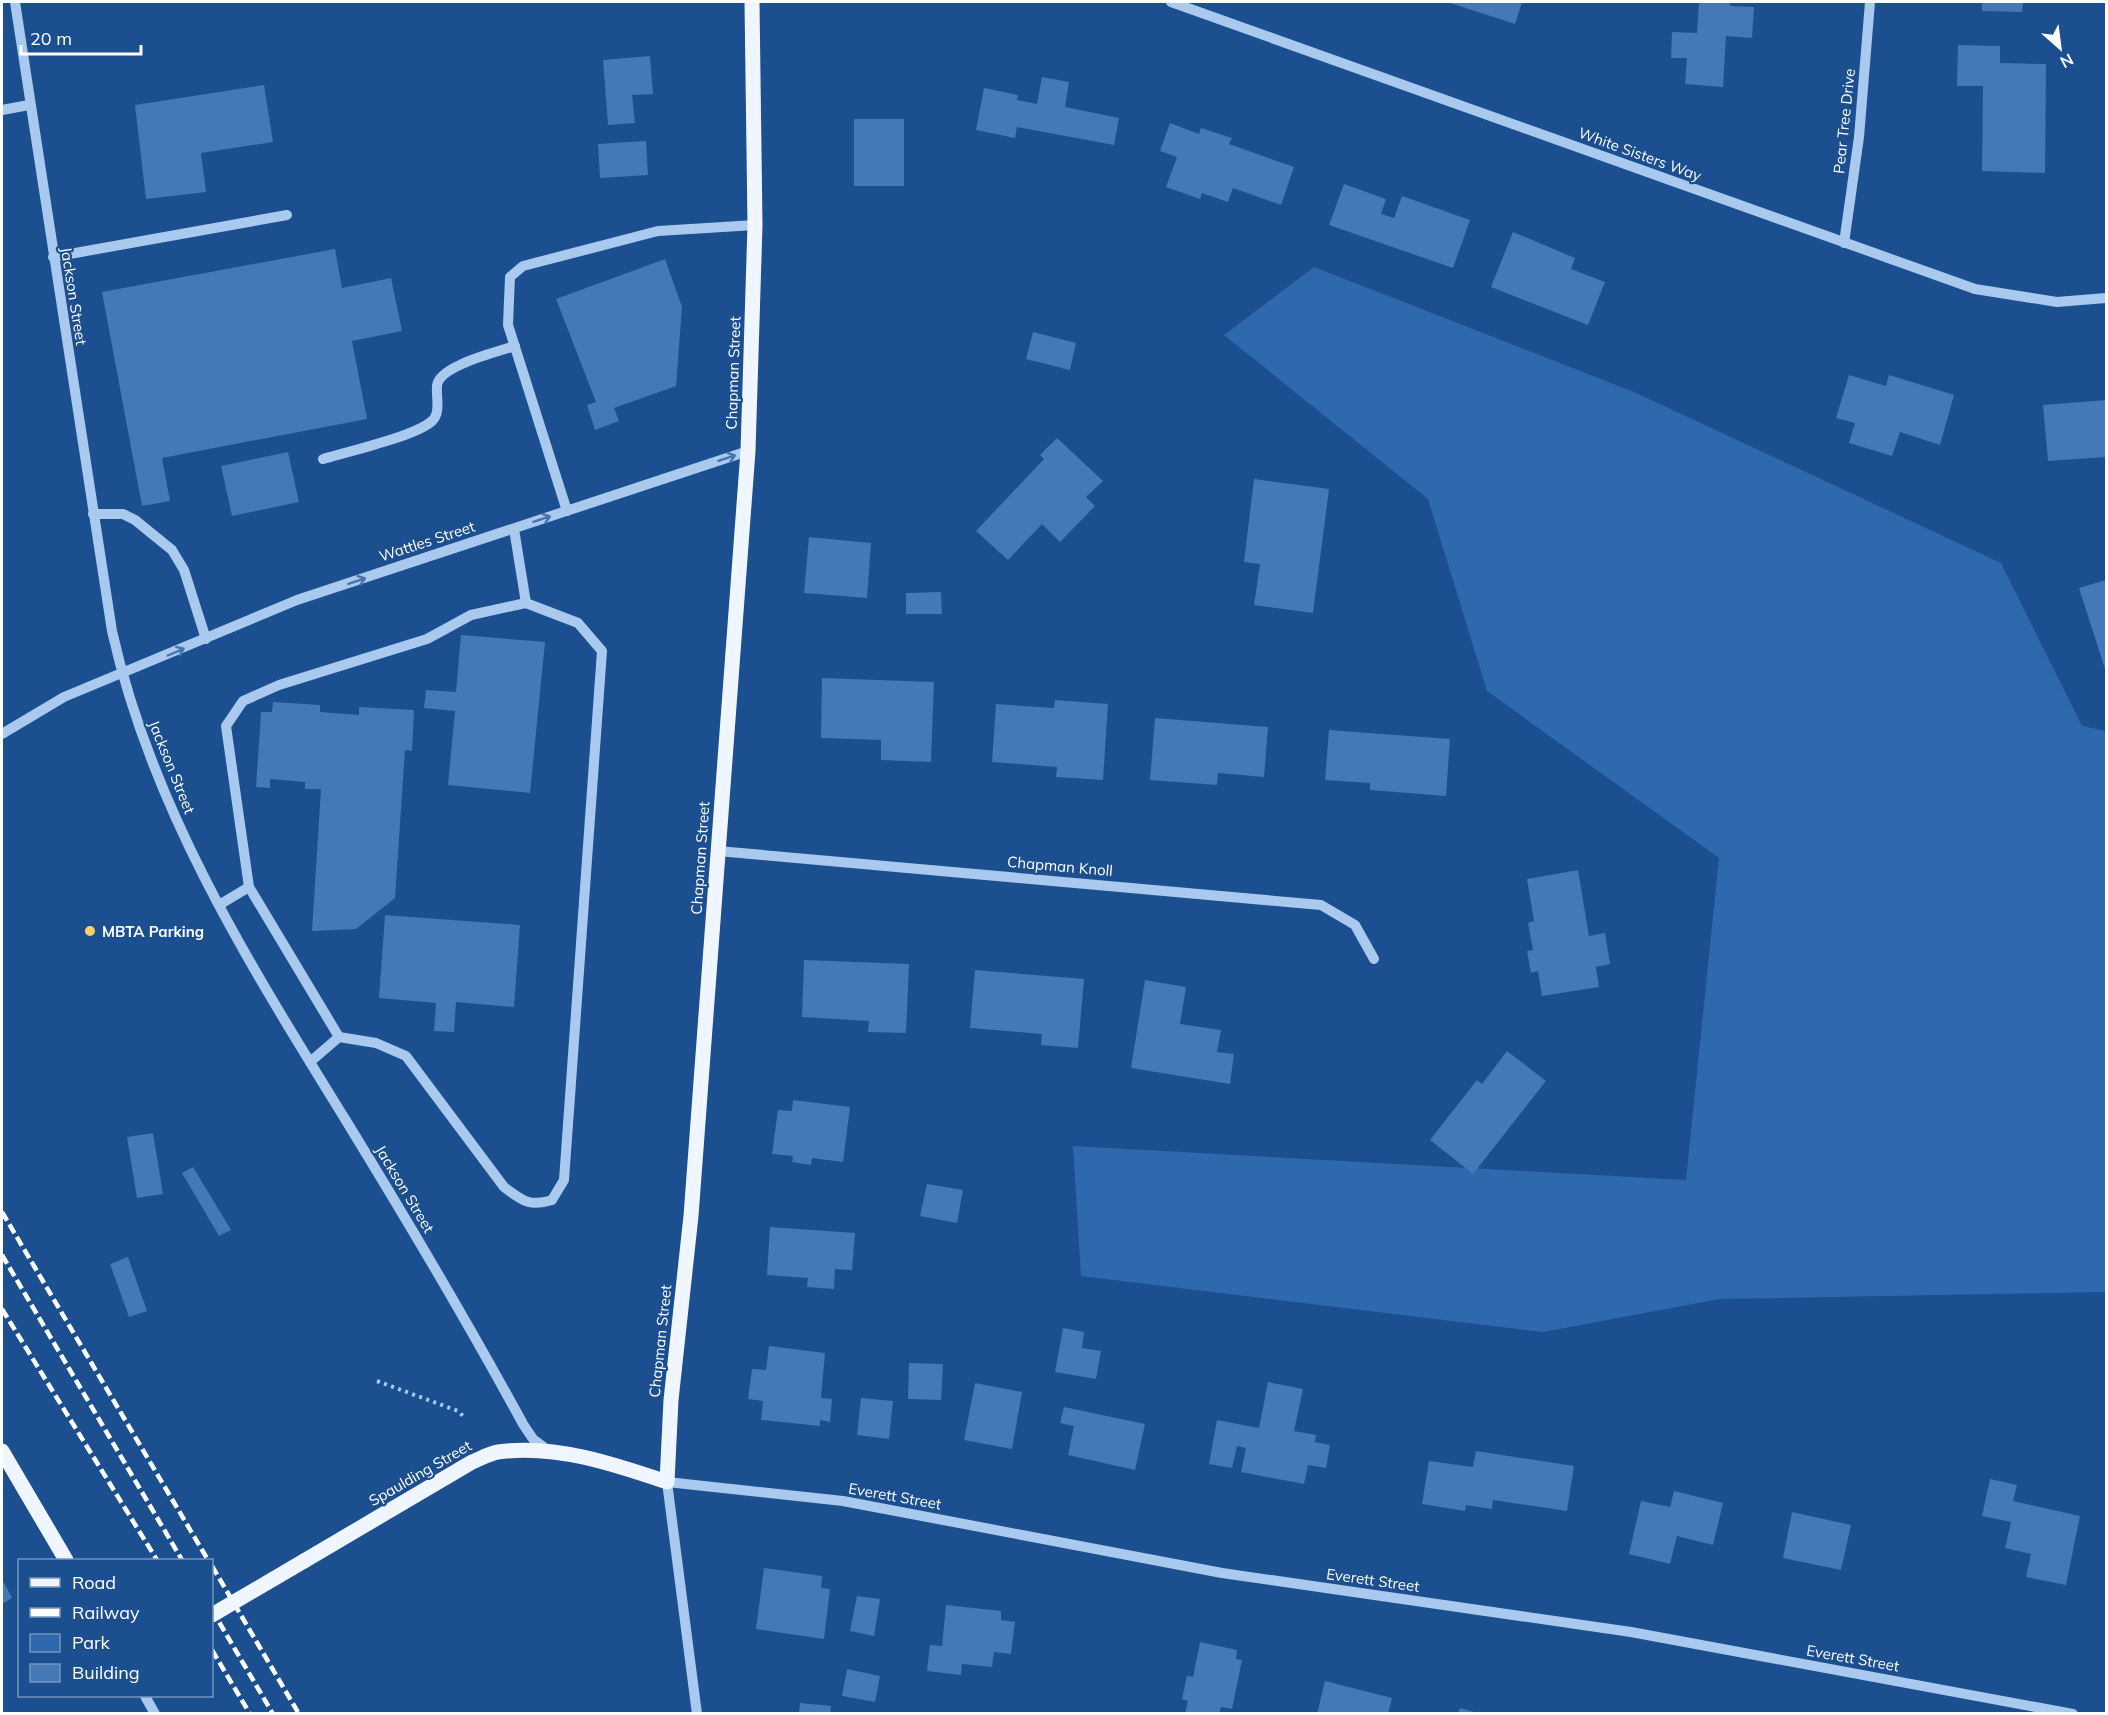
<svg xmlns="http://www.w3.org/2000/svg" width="2108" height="1715" font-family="Mulish,sans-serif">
<rect width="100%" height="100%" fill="#1b4f8f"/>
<polygon fill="#2e69ad" points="1314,267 1634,392 2001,563 2082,726 2106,731 2106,1292 1720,1299 1543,1332 1081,1276 1073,1146 1686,1180 1719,858 1487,691 1428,499 1224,335"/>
<g fill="#4478b7">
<polygon points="1447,2 1522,2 1515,24"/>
<polygon points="1699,2 1730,2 1730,6 1754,7 1752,38 1726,36 1723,87 1685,84 1687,58 1671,58 1672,32 1697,33"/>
<polygon points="1982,2 2023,2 2022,12 1982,11"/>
<polygon points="1958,45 2000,46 2000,63 2046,64 2045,173 1982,171 1983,86 1957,86"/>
<polygon points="650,56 653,94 632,95 635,123 608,125 603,60"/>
<polygon points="1042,77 1069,82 1065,107 1119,118 1114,145 1017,127 1015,138 976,130 984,88 1018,95 1017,100 1037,104"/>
<polygon points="264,85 273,142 201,153 206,192 146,199 135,105"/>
<rect x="854" y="119" width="50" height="67"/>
<polygon points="1170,123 1199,134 1201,128 1232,138 1229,144 1294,167 1281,205 1233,188 1228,202 1202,193 1200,199 1166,187 1177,157 1160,151"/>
<polygon points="646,141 648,175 600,178 598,144"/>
<polygon points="1344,184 1386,199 1381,214 1394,218 1402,196 1470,220 1453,268 1329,225"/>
<polygon points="1513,232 1575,258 1571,269 1605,282 1588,325 1491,287"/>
<polygon points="335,249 342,288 391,278 402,331 352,341 367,419 162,458 170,501 142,506 102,292"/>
<polygon points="665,259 682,307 676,386 614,408 619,421 595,430 587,405 596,402 556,299"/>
<polygon points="1033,332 1076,343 1070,370 1026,359"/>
<polygon points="1849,375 1886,386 1889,375 1954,395 1940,445 1900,432 1892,456 1849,443 1855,423 1836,418"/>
<polygon points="2106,400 2106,457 2048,461 2043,405"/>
<polygon points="1057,438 1103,481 1086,497 1095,506 1060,542 1042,524 1008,560 976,531 1044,459 1040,455"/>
<polygon points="288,452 299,502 232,516 221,466"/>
<polygon points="1254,479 1329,489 1313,613 1254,605 1260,564 1244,562"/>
<polygon points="809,537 871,543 867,598 804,593"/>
<polygon points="2106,580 2106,672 2079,588"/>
<polygon points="941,592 942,614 906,614 906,593"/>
<polygon points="461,635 545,642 530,793 448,785 455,711 424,708 426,690 456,692"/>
<polygon points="822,678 934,682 931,762 881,760 881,740 821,738"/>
<polygon points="1055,700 1108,704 1103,780 1056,777 1057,767 992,762 996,704 1054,708"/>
<polygon points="273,702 320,705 320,712 359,715 359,707 414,710 412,751 405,750 395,898 356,929 312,931 321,789 305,789 305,782 270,779 270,788 256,787 261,712 272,712"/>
<polygon points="1155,718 1268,727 1264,777 1218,773 1217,785 1150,780"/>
<polygon points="1329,730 1450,739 1446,796 1370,790 1370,783 1325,780"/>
<polygon points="1578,870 1589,936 1605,933 1610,964 1596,967 1599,987 1542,996 1538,971 1531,973 1527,951 1533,950 1528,923 1534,921 1527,879"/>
<polygon points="385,915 520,925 514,1007 456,1002 454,1032 434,1031 436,1003 379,998"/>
<polygon points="804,960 909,964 906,1033 868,1032 869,1021 802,1017"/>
<polygon points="975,970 1084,979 1078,1048 1041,1045 1042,1034 970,1028"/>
<polygon points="1145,980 1186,987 1180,1024 1221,1030 1217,1052 1234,1054 1230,1084 1131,1068"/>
<polygon points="1507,1051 1546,1081 1473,1174 1430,1140 1477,1080 1482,1084"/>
<polygon points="793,1100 850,1107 843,1162 812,1158 811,1165 792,1162 793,1156 772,1154 778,1110 792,1111"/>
<polygon points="153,1133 163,1194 137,1198 127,1137"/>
<polygon points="193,1167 231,1230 219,1236 182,1173"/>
<polygon points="927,1184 963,1190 957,1223 920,1216"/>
<polygon points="770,1227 855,1233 852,1270 835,1269 834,1289 807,1287 808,1278 767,1275"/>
<polygon points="128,1257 147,1311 129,1317 110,1264"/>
<polygon points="1063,1328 1084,1332 1082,1348 1101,1351 1096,1379 1055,1372"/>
<polygon points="769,1346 825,1353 821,1398 832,1399 830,1422 820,1420 820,1426 761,1420 763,1401 748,1399 752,1369 766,1370"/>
<polygon points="909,1363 943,1364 941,1400 908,1399"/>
<polygon points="1268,1382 1303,1389 1294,1431 1316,1435 1315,1442 1330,1445 1326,1468 1308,1465 1304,1484 1241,1472 1246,1448 1237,1446 1232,1468 1209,1464 1217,1420 1259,1428"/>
<polygon points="975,1383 1022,1392 1012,1449 964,1440"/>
<polygon points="861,1398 893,1401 889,1439 857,1435"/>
<polygon points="1064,1407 1145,1424 1135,1470 1068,1455 1074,1426 1060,1423"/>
<polygon points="1476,1451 1574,1466 1567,1511 1493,1500 1492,1509 1466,1505 1465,1511 1422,1504 1429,1461 1473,1467"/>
<polygon points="1990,1479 2017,1485 2013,1501 2080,1516 2066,1585 2026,1577 2031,1554 2005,1548 2011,1522 1982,1516"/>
<polygon points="1674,1491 1723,1503 1713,1545 1677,1536 1670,1564 1629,1554 1641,1501 1670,1507"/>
<polygon points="1792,1512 1851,1525 1841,1570 1783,1558"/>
<polygon points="764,1568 822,1576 821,1588 830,1589 824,1639 756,1629"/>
<polygon points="2,1579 12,1598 2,1604"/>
<polygon points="857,1596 880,1599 874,1636 850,1631"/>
<polygon points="946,1605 1001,1611 1001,1620 1015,1622 1011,1654 994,1652 992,1667 962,1664 961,1675 927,1671 930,1645 942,1646"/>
<polygon points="1200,1642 1237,1650 1236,1659 1242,1660 1232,1709 1221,1707 1219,1714 1185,1714 1188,1701 1182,1699 1187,1676 1193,1677"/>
<polygon points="847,1669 880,1676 875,1702 842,1696"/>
<polygon points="1325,1681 1392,1698 1388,1714 1317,1714"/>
<polygon points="800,1703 831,1706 830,1714 799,1714"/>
<polygon points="1460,1708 1478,1713 1478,1714 1458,1714"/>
</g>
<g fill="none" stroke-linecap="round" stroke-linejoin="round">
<polyline stroke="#a9c9ee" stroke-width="4" stroke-dasharray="3 4.5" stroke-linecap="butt" points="377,1381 458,1411 463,1416"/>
<g stroke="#a9c9ee" stroke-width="10">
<path d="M15,2L112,631C152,810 250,965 345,1119C407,1220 467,1321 523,1424L533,1439L549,1451"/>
<polyline points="1171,2 1975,289 2057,302 2106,298"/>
<polyline points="2,110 29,105"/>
<polyline points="1844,243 1859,137 1870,2"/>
<polyline points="53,257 287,215"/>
<path d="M323,459C347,452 416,436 432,421C441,413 436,397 437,386C438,366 497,352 515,346"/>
<polyline points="567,511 508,325 510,277 523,266 658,231 755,225"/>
<polyline points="93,514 123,514 135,520 172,550 184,570 206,639"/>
<polyline points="2,734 64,697 297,600 748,451"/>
<polyline points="718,851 1321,905 1355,925 1374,959"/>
<polyline points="249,887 339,1037"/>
<polyline points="219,905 249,887 226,726 243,701 279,685 427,639 471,615 526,603"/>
<path d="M310,1062L339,1037L376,1043L406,1056L504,1187C523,1201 529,1207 552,1200L564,1180L602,651L578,623L526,603L514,529"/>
<polyline points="145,1696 155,1714"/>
<polyline points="697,1714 667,1482 843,1501 1222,1573 1631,1632 2073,1714"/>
</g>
<g stroke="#f0f6ff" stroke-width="15">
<polyline points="2,1451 66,1560"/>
<path d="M304,1561L472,1462C480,1459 490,1453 498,1452C555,1444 614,1464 667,1482L671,1400L691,1216L748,451L755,225L752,2"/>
</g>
<g stroke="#fff" stroke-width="4.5" stroke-dasharray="10 4.5" stroke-linecap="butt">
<polyline points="2,1212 208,1560"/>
<polyline points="2,1255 182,1560"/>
<polyline points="2,1309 157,1560"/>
<polyline points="212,1566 299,1714"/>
<polyline points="212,1610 273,1714"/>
<polyline points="212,1650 250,1714"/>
</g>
<polyline stroke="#f0f6ff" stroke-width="15" points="212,1615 304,1561"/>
</g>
<defs><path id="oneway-shaft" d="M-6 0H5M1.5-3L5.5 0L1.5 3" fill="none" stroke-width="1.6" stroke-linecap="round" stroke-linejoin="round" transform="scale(1.5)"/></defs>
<g stroke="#4674ac">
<use href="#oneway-shaft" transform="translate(727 458) rotate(-18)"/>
<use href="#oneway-shaft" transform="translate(542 519) rotate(-18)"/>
<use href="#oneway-shaft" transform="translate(357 581) rotate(-18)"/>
<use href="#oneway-shaft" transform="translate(176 652) rotate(-23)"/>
</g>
<circle fill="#ffd166" stroke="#1b4f8f" stroke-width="2" cx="90" cy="931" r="6"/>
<g text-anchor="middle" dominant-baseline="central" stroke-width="4.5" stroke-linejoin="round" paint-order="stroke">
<g font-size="15" fill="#fff" stroke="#1b4f8f">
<text transform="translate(1844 121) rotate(-84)">Pear Tree Drive</text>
<text transform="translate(1640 154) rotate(20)">White Sisters Way</text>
<text transform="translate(74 296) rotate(81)">Jackson Street</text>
<text transform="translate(733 373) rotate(-88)">Chapman Street</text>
<text transform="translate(427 541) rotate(-18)">Wattles Street</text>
<text transform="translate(172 767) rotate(68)">Jackson Street</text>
<text transform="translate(700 858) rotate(-86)">Chapman Street</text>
<text transform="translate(1060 866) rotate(5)">Chapman Knoll</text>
<text transform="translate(405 1189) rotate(59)">Jackson Street</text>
<text transform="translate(660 1341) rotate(-84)">Chapman Street</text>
<text transform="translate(420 1473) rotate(-30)">Spaulding Street</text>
<text transform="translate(895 1496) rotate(10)">Everett Street</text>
<text transform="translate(1373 1580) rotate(8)">Everett Street</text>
<text transform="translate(1853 1658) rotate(10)">Everett Street</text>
</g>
<g font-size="15" font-weight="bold" fill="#fff" stroke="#1b4f8f" text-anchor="start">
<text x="102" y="931">MBTA Parking</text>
</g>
</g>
<rect width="2108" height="1715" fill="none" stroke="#ffffff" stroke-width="6"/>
<rect x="18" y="1559" width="195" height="138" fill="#1b4f8f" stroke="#7695bc" stroke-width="1.5"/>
<rect x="30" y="1578" width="30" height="9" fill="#f0f6ff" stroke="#7695bc" stroke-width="1.5"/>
<text x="72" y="1589" font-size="18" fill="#ffffff">Road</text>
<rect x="30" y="1608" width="30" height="9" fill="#ffffff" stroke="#7695bc" stroke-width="1.5"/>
<text x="72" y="1619" font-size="18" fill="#ffffff">Railway</text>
<rect x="30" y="1634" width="30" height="18" fill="#2e69ad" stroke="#7695bc" stroke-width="1.5"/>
<text x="72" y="1649" font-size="18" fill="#ffffff">Park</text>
<rect x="30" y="1664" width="30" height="18" fill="#4478b7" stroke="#7695bc" stroke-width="1.5"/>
<text x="72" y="1679" font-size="18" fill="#ffffff">Building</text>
<g transform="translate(2060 48) rotate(152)" stroke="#1b4f8f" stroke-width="4.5" paint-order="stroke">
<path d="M0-4.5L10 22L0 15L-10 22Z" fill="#ffffff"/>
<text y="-9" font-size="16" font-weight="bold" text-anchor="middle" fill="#ffffff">N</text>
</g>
<path d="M21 45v9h120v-9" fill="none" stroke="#ffffff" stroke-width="3"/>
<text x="30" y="45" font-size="18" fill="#ffffff" stroke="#1b4f8f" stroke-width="4.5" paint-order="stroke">20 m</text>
</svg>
